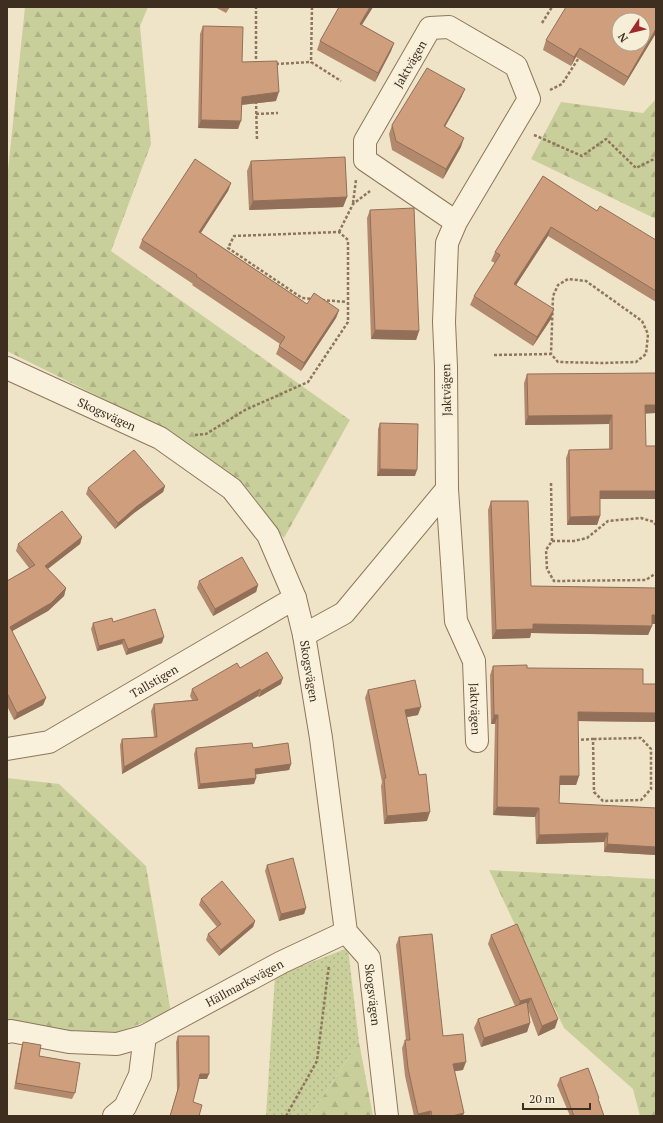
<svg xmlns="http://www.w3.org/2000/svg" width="663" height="1123" font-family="'PT Serif',serif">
<defs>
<pattern id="green-dots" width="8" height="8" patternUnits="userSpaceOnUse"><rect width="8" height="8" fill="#c9cf9b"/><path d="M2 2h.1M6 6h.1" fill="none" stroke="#aeb285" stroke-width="1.8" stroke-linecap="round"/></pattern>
<pattern id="forest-firs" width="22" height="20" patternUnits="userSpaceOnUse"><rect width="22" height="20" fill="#c9cf9b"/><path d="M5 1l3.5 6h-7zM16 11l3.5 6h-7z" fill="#aeb285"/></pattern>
</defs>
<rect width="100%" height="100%" fill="#f0e4c8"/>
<polygon fill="url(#green-dots)" points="348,948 359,1042 310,1116 266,1116 275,976"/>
<g fill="url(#forest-firs)">
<polygon points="25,7 148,7 140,26 151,144 111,251 350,420 284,538 243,483 160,427 7,351 7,180"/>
<polygon points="656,99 656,219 531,159 561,102 643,113"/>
<polygon points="7,778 59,784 146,866 171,1013 106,1036 7,1025"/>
<polygon points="489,870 656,879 656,1116 640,1116 633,1089 564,1028"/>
<polygon points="359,1042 373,1116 310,1116"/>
</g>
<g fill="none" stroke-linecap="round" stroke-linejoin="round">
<defs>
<g id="minor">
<path id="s1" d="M7,368L160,438L232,489L268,535L295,598L304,635L321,738L346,932L369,958L387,1116"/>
<path id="s2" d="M447,489L456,621L474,661L477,741"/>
<polyline points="304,635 344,613 447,489 446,367 444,322 447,243 456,222 529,99 516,66 449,27 430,28 365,141 365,160 456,222"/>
<path id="s3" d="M7,749L49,742L295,598"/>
<path id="s4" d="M7,1032L11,1031L69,1042L117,1044L145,1036L282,962L346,932"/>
<polyline points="114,1116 125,1107 140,1075 145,1036"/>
</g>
</defs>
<use href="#minor" stroke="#8d765c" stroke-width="24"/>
<g stroke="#8d765c" stroke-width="2.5" stroke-dasharray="3 2" stroke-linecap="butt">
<polyline points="312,7 311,62 341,81"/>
<polyline points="542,23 552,7"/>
<polyline points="256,64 256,7"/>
<polyline points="276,64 311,62"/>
<polyline points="550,90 562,84 580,56"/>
<polyline points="256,101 257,141"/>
<polyline points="256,114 278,113"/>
<polyline points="534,135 582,156 606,139 636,168 656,158"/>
<polyline points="353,203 356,180"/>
<polyline points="339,232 353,204 370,191"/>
<polyline points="322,300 347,302"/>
<polyline points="494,355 551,354 558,362 602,363 636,362 646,354 648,334 642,321 586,281 568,279 558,285 553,296 551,354"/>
<polyline points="195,435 206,434 245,410 308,382 348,322 348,240 339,232 234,236 228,248 302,298 313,299"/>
<polyline points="551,483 552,541 546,550 547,569 554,581 646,580 656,573"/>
<polyline points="552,541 574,541 587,538 608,521 641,518 654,522 656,525"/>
<polyline points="576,740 593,739 594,792 603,801 641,800 651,789 651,749 641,738 593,739"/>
<polyline points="286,1116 317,1061 329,965"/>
</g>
<use href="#minor" stroke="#faf1dc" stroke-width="22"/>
</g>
<g fill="#b2896c">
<polygon points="215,7 230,7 226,13"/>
<polygon points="373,7 362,25 394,43 391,51 375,82 317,50 320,41"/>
<polygon points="656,7 656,33 624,86 576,57 571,66 543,50 546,40"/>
<polygon points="203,26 242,62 276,101 242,105 238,129 198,128 200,34"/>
<polygon points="465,89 461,98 445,127 461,147 443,179 392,150 389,134 392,125"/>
<polygon points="251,161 347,197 343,207 249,210 247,171"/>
<polygon points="543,176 597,211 656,240 656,302 548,236 516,285 551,319 533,346 470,305 474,296 495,263 491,261 495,252"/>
<polygon points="231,183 228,191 201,233 307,304 339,310 336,318 301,371 276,354 280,344 192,285 193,284 139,248 142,240"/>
<polygon points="370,210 419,331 416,340 371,339 367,218"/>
<polygon points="527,374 645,414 600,499 600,516 597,525 567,525 566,458 569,450 609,449 609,424 525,425 524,383"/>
<polygon points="380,423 415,476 377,476 378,429"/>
<polygon points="165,486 163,492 134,513 115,529 86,494 88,488"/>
<polygon points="491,501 531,586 656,588 656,624 652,624 652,626 648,635 531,633 530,638 492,639 488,510"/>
<polygon points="82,537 80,544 48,569 66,588 64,596 48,611 12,631 46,698 43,705 14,720 7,706 7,581 29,568 16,551 18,544"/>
<polygon points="199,581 258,585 256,592 213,616 197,588"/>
<polygon points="113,622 162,643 126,655 122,644 97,651 91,629 93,623"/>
<polygon points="493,666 527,668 643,684 656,722 578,721 579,776 576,785 560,785 559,803 656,808 656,855 604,852 604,842 536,844 535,817 493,815 495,724 491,724 490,675"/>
<polygon points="240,668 281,684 259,697 258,696 122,774 120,745 122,739 154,737 151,711 154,704 192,700 190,696 192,689"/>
<polygon points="368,690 418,715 407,717 427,821 384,824 381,786 382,782 365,698"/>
<polygon points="196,748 253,748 291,764 289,770 255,774 256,778 254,784 198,789 194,754"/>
<polygon points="267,865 306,908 304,914 279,921 265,871"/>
<polygon points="201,899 255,921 253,927 219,956 206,940 208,934 217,927 199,905"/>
<polygon points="491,935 555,1028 538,1036 528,1009 530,1023 527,1032 481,1047 474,1028 478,1019 515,1006 488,944"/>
<polygon points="399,937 443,1036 463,1070 454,1071 463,1116 414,1116 405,1076 402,1048 405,1040 406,1040 396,945"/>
<polygon points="178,1036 207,1079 198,1079 193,1102 199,1116 170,1116 177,1091 176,1042"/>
<polygon points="23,1042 39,1056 75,1093 72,1099 14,1089 21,1049"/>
<polygon points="560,1078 599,1100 604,1116 570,1116 557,1085"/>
</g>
<g fill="#916f58">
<polygon points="370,7 373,7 357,32 360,24"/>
<polygon points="656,29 656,33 624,86 628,77"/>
<polygon points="394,43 391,51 375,82 378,73"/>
<polygon points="580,48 576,57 571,66 574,57"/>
<polygon points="465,89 461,98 440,135 444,126"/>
<polygon points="279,92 276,101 239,105 242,97"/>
<polygon points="201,120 241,121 238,129 198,128"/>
<polygon points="464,138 461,147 443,179 446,169"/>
<polygon points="231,183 228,191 196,240 199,232"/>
<polygon points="347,197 343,207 249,210 253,201"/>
<polygon points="551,227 548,236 511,293 514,284"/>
<polygon points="554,309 551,319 533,346 537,337"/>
<polygon points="339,310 336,318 301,371 304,363"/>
<polygon points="375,330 419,331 416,340 371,339"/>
<polygon points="645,405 656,405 656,413 642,414"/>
<polygon points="612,415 609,424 525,425 528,416"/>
<polygon points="380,469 417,470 415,476 377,476"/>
<polygon points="165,486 163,492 134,513 115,529 118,523 136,507"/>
<polygon points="600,491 656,491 656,499 597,499"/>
<polygon points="600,516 597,525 567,525 570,517"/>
<polygon points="82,537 80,544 42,573 45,566"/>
<polygon points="258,585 256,592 213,616 215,609"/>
<polygon points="66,588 64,596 48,611 7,634 10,627"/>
<polygon points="652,615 656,615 656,624 648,624"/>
<polygon points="533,624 652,626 648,635 531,633 530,638 492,639 496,630"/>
<polygon points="164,637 162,643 126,655 128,649"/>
<polygon points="124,639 122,644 97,651 99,646"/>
<polygon points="283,678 281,684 259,697 261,691"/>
<polygon points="260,689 258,696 122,774 124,767"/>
<polygon points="46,698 43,705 14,720 17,713"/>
<polygon points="421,707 418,715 402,718 405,710"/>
<polygon points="578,712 656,713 656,722 574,721"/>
<polygon points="494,715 498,715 495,724 491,724"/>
<polygon points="291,764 289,770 253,775 255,769"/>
<polygon points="560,776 579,776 576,785 557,785"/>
<polygon points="256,778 254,784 198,789 200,784"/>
<polygon points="497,807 539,808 535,817 493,815"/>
<polygon points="430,812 427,821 384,824 387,816"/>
<polygon points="608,833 604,842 536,844 539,835"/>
<polygon points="607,844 656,847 656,855 604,852"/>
<polygon points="306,908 304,914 279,921 281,914"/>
<polygon points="255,921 253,927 219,956 221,950"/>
<polygon points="531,998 527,1007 517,1010 520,1001"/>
<polygon points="558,1019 555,1028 538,1036 542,1026"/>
<polygon points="530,1023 527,1032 481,1047 484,1038"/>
<polygon points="466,1062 463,1070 450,1072 453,1064"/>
<polygon points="200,1074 209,1074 207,1079 198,1079"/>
<polygon points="431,1111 429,1116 418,1116 418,1114"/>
<polygon points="464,1113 463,1116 452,1116"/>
</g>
<g fill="#cf9f7d" stroke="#916f58" fill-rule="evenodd">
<polygon points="339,7 370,7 360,24 394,43 378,73 320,41"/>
<path d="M566,7H656V29L628,77L580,48L574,57L546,40ZM619,20H643V44H619Z"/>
<polygon points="203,26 243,27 242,62 277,61 279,92 242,97 241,121 201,120"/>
<polygon points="427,68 465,89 444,126 464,138 446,169 396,141 392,125"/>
<polygon points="345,157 347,197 253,201 251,161"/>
<polygon points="195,159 231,183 199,232 307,304 314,293 339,310 304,363 279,346 285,337 196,276 197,275 142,240"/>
<polygon points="543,176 597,211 600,206 656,240 656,291 551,227 514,284 554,309 537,337 474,296 500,255 495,252"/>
<polygon points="414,208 419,331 375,330 370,210"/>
<polygon points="656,373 656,405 645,405 646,446 656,446 656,491 600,491 600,516 570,517 569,450 612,449 612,415 528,416 527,374"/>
<polygon points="380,423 418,424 417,470 380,469"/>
<polygon points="134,450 165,486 136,507 118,523 88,488"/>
<polygon points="491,501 528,501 531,586 656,588 656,615 652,615 652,626 533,624 533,629 496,630"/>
<polygon points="62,511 82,537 45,566 66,588 51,603 10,627 46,698 17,713 7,693 7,581 35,565 18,544"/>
<polygon points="242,557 258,585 215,609 199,581"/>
<polygon points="155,609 164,637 128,649 124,639 99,646 93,623 112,618 113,622"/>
<polygon points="267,652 283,678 261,691 260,689 124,767 122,739 157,737 154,704 198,700 192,689 237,663 240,668"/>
<polygon points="527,665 527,668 643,669 643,684 656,684 656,713 578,712 579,776 560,776 559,803 656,808 656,847 607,844 608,833 539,835 539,808 497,807 498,715 494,715 493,666"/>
<polygon points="415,680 421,707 405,710 419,775 426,774 430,812 387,816 384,778 386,778 368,690"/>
<polygon points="252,743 253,748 288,743 291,764 255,769 256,778 200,784 196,748"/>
<polygon points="293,858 306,908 281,914 267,865"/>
<polygon points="222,881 255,921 221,950 208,934 221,924 201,899"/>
<polygon points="517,924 558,1019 542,1026 531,998 520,1001 491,935"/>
<polygon points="432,934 443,1036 463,1034 466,1062 453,1064 464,1113 452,1116 432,1116 431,1111 418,1114 408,1068 405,1040 410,1040 399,937"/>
<polygon points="527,1002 530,1023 484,1038 478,1019"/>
<polygon points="178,1036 209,1036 209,1074 200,1074 193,1102 202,1105 199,1116 170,1116 179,1086"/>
<polygon points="23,1042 41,1045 39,1056 80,1063 75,1093 16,1083"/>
<polygon points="588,1068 599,1098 598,1099 604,1116 574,1116 560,1078"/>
</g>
<g text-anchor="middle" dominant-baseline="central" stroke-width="4" stroke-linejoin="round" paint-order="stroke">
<g font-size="12" fill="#3d2e20" stroke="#f7eed8">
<text transform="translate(410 64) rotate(-60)">Jaktvägen</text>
<text transform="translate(446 390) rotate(-91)">Jaktvägen</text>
<text stroke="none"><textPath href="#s1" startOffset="110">Skogsvägen</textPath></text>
<text stroke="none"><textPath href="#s1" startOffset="458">Skogsvägen</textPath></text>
<text stroke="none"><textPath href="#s3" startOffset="164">Tallstigen</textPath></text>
<text stroke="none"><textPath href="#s2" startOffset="224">Jaktvägen</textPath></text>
<text stroke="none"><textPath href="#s4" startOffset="253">Hällmarksvägen</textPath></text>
<text stroke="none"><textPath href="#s1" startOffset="793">Skogsvägen</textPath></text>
</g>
</g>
<rect width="663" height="1123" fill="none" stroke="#3d2e20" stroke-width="16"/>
<g transform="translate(631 32) rotate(235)"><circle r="19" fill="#f7eed8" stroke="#ada18e"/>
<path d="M0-3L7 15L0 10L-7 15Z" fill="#9e2a2b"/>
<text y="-6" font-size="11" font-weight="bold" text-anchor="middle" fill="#3d2e20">N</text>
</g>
<path d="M523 1103v6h67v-6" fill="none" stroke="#3d2e20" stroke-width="2"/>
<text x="529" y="1103" font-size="12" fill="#3d2e20" stroke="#f7eed8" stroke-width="3" paint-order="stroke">20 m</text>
</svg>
